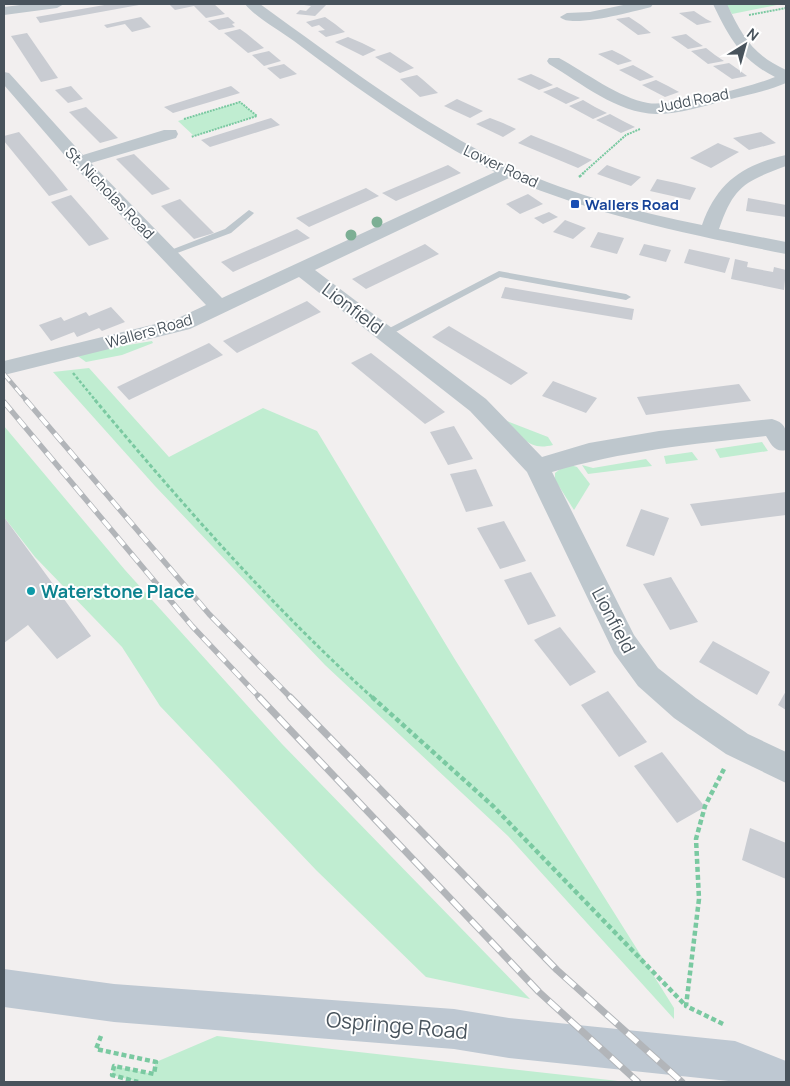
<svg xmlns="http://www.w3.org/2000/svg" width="790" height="1086" font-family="Manrope,sans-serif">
<rect width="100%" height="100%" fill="#f2efef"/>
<g fill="#c0edd1">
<polygon points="726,4 782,4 732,14"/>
<polygon points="240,102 257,116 194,136 178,121"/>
<polygon points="152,341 153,343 122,355 86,362 75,354"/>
<polygon points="89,368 169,457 263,408 317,431 454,658 674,1008 674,1019 508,836 325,665 155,486 53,372"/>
<path d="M507,421L548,437L553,445C529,451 523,438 507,421Z"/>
<polygon points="4,426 125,570 282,744 530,999 426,977 316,870 160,706 122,647 35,557 4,517"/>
<polygon points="762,442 768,451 720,458 715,449"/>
<polygon points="692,452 698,460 666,464 664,456"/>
<polygon points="646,459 652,466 588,474 582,465 593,468"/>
<polygon points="567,464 577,467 590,484 574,510 555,480 555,473"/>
<polygon points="217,1036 618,1081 619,1082 138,1082 112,1075 114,1066 153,1074 156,1062"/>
</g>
<g fill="#c9ccd2">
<polygon points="110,4 139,5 40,23 36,17"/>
<polygon points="169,4 214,4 225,14 206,18 194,6 175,10"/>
<polygon points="306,4 327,4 315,16 296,14 300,10 306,11 311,6 304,5"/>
<polygon points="694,11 706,19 712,22 697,25 679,13"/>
<polygon points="141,17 151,27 132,32 125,24 107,28 104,25"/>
<polygon points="228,17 235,23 232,24 235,27 219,30 208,21"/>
<polygon points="325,17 335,24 345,32 326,37 318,31 325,30 319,25 312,27 306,22"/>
<polygon points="629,17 641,25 651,33 638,35 616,19"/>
<polygon points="240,29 247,34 264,48 248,53 224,33"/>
<polygon points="27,33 58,78 41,82 11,36"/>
<polygon points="686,34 694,40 703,46 688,49 671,37"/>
<polygon points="348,37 362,43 376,50 363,56 335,42"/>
<polygon points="706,48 715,55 724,61 708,64 691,51"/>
<polygon points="612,50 622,55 632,61 618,65 598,54"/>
<polygon points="269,51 281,61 264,66 252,55"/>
<polygon points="390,52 414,68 400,73 375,57"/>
<polygon points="729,63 739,70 747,76 732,79 713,66"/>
<polygon points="284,64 297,74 280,79 267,68"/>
<polygon points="633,65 644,71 654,77 640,81 619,70"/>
<polygon points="531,74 542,79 553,85 539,90 517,79"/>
<polygon points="417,75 422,79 438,93 420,97 400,79"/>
<polygon points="656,80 668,86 679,92 665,97 642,85"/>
<polygon points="71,86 83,99 68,103 55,90"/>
<polygon points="231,86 240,93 173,113 164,107"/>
<polygon points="557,87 569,93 580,98 566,104 543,92"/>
<polygon points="457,99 483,111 470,118 444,106"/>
<polygon points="583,100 595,107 607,113 593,119 569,106"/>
<polygon points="86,107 118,138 100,143 69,112"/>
<polygon points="610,114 623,121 635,127 621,133 596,120"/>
<polygon points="271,118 280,125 210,147 201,140"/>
<polygon points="490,118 503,123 516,129 503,137 476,124"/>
<polygon points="19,132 55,174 68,190 49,196 4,141 4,136"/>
<polygon points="761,132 776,143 749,150 733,138"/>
<polygon points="531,135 561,147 592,160 578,168 518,143"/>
<polygon points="718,143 739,152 711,168 690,158"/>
<polygon points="134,154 170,189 152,195 116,159"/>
<polygon points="448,165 461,173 396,201 382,193"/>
<polygon points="607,165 623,171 641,177 631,186 597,174"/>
<polygon points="657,179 676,183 696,188 690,200 650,191"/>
<polygon points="366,188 379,196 309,227 296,218"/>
<polygon points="528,194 543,204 520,214 506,204"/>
<polygon points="71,195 92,219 109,239 89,246 51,202"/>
<polygon points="748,198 786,205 786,217 746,211"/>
<polygon points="180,199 214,233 194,239 161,206"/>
<polygon points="549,212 558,217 543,224 534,218"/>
<polygon points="565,220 586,228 573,239 553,232"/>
<polygon points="297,229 310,238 233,272 221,262"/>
<polygon points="598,232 624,238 617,254 590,247"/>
<polygon points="425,244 439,254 366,289 352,279"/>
<polygon points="644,244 671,250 666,262 639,255"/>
<polygon points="689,249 730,258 725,273 684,263"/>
<polygon points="735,259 748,262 747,267 773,272 774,267 786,270 784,290 731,279"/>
<polygon points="505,287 634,309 632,320 501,298"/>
<polygon points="307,301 321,312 237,353 223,341"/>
<polygon points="111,307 125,322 102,331 99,328 77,337 74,332 51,341 39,325 61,317 64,321 86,312 89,316"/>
<polygon points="449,326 528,373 511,385 432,337"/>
<polygon points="209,343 223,355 129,400 117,387"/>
<polygon points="371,353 398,374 445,412 425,424 351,363"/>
<polygon points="553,381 597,398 586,413 542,396"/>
<polygon points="739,384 751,401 646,415 637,397"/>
<polygon points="454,426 473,459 448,465 430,432"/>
<polygon points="476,469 493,506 466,512 450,474"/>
<polygon points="786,492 786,515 701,526 690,504"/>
<polygon points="641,509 669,518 654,556 626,546"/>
<polygon points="4,517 91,636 57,659 28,625 4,643"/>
<polygon points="504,521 526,561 500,569 477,528"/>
<polygon points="531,572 556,616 528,625 504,580"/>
<polygon points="671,577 698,622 670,630 643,584"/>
<polygon points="560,627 596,672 570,686 534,640"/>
<polygon points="713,641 770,672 757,695 699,662"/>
<polygon points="608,691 647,742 619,757 581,705"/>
<polygon points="786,691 786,710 778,705"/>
<polygon points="662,752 705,807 677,823 634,766"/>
<polygon points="750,828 786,843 786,879 742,860"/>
</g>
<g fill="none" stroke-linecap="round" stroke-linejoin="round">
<g stroke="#7ac9a1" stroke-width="2" stroke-dasharray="2 1" stroke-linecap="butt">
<polyline points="749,15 786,8"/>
<polyline points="184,119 240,102 257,116 191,137"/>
<polyline points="582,174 626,135 640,129"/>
</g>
<g stroke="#7ac9a1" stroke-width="2.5" stroke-dasharray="3 2" stroke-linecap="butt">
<polyline points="579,177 584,173"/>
<polyline points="73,373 96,401"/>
</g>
<path stroke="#7ac9a1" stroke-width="3" stroke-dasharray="4 2.5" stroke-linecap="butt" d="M95,400C182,504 272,607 373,698"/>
<g stroke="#7ac9a1" stroke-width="4.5" stroke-dasharray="5 3" stroke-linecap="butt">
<polyline points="372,697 493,806 686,1006"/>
<polyline points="723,1024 686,1006 699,899 696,839 705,806 724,769"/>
<polyline points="101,1036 96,1049 156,1062 154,1074 114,1066 112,1075 138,1082"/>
</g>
<g fill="#bec7cd" fill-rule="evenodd">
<polygon points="249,210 254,213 252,215 231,233 172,255 164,255 163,253 225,229"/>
<polygon points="499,271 626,294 631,297 626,300 500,277 390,335 386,337 380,333"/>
</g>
<g fill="#bec7cd" fill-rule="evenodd">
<polygon points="28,4 64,4 57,8 4,15 4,7"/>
<path d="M245,4H260C342,63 422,125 514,168C573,195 638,212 702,225C717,183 742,165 786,155V166C744,182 734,186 719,229L786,242V254C692,235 598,216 509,178L315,270L486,399L542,457L589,443L659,431L772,419C790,424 786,435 786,450C775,453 771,444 766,436C693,444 622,451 552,472L634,635L658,668L696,698L748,734L786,752V783L726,754L674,718L638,686L614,653L527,472L470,411L299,277L190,329L4,375V361L176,319L206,305L73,165L4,85V72L9,73L83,155L164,130H176L178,134L176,138L91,163L222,298L495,172C423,136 358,89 294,41C280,31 255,17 245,4Z"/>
<path d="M628,4H653L651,7C635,11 570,29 560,17L567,13L590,12Z"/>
<path d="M713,4H727C742,36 753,55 786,70V83C768,91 746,95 727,100C705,106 679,114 656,114C617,113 581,83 549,64L547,61L549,58H559C585,72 619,98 648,103C672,107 751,87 775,77C742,61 728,36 713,4Z"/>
</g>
<polygon fill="#bec8d2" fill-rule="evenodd" points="4,969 114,984 454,1009 509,1018 735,1041 786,1061 786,1082 738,1082 509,1058 454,1049 114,1022 4,1007"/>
<defs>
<polyline id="rail-far2" points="4,374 27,401"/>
<g id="rail-far1">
<polyline points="26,400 209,614 291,698"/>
<polyline points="4,402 192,626 260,698"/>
</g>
<g id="rail">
<polyline points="259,697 539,992 638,1082"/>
<polyline points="290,697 557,970 682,1082"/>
</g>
</defs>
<use href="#rail-far2" stroke="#b2b5b9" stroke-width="4.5"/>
<use href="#rail-far1" stroke="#b2b5b9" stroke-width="5.5"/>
<use href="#rail" stroke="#b2b5b9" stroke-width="7"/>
<use href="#rail-far2" stroke="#fff" stroke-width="3" stroke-dasharray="9" stroke-linecap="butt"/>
<use href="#rail-far1" stroke="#fff" stroke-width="4" stroke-dasharray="11" stroke-linecap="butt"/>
<use href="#rail" stroke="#fff" stroke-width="5" stroke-dasharray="14" stroke-linecap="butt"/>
</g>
<g fill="#7caf94">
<circle cx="377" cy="222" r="5.5"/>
<circle cx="351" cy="235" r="5.5"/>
</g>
<rect fill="#1a4fb4" stroke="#fff" stroke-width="2" x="570" y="199" width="10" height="10" rx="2.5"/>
<circle fill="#0f9aa8" stroke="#fff" stroke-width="2" cx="31" cy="591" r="5"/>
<g text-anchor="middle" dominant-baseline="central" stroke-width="4" stroke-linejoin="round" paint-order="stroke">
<g font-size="15" fill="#48535c" stroke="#fff">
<text transform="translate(693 100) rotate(-11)">Judd Road</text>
<text transform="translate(501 166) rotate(25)">Lower Road</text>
<text transform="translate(110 193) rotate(46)">St. Nicholas Road</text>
<text transform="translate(149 331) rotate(-16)">Wallers Road</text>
</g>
<g font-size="15" font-weight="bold" fill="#164399" stroke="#fff" text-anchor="start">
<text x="585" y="204">Wallers Road</text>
</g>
<g font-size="18" fill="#48535c" stroke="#fff">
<text transform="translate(353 308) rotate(37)">Lionfield</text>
<text transform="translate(614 620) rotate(62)">Lionfield</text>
</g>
<g font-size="18" font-weight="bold" fill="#0d838f" stroke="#fff" text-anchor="start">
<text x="41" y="591">Waterstone Place</text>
</g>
<g font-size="21" fill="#48535c" stroke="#fff">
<text transform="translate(397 1025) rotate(5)">Ospringe Road</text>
</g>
</g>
<rect width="790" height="1086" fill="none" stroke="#48535c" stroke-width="10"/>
<g transform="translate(745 45) rotate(37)" stroke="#ffffff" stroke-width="4" paint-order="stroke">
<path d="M0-4L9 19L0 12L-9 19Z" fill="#48535c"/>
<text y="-8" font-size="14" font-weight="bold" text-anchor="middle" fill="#48535c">N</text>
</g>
</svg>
